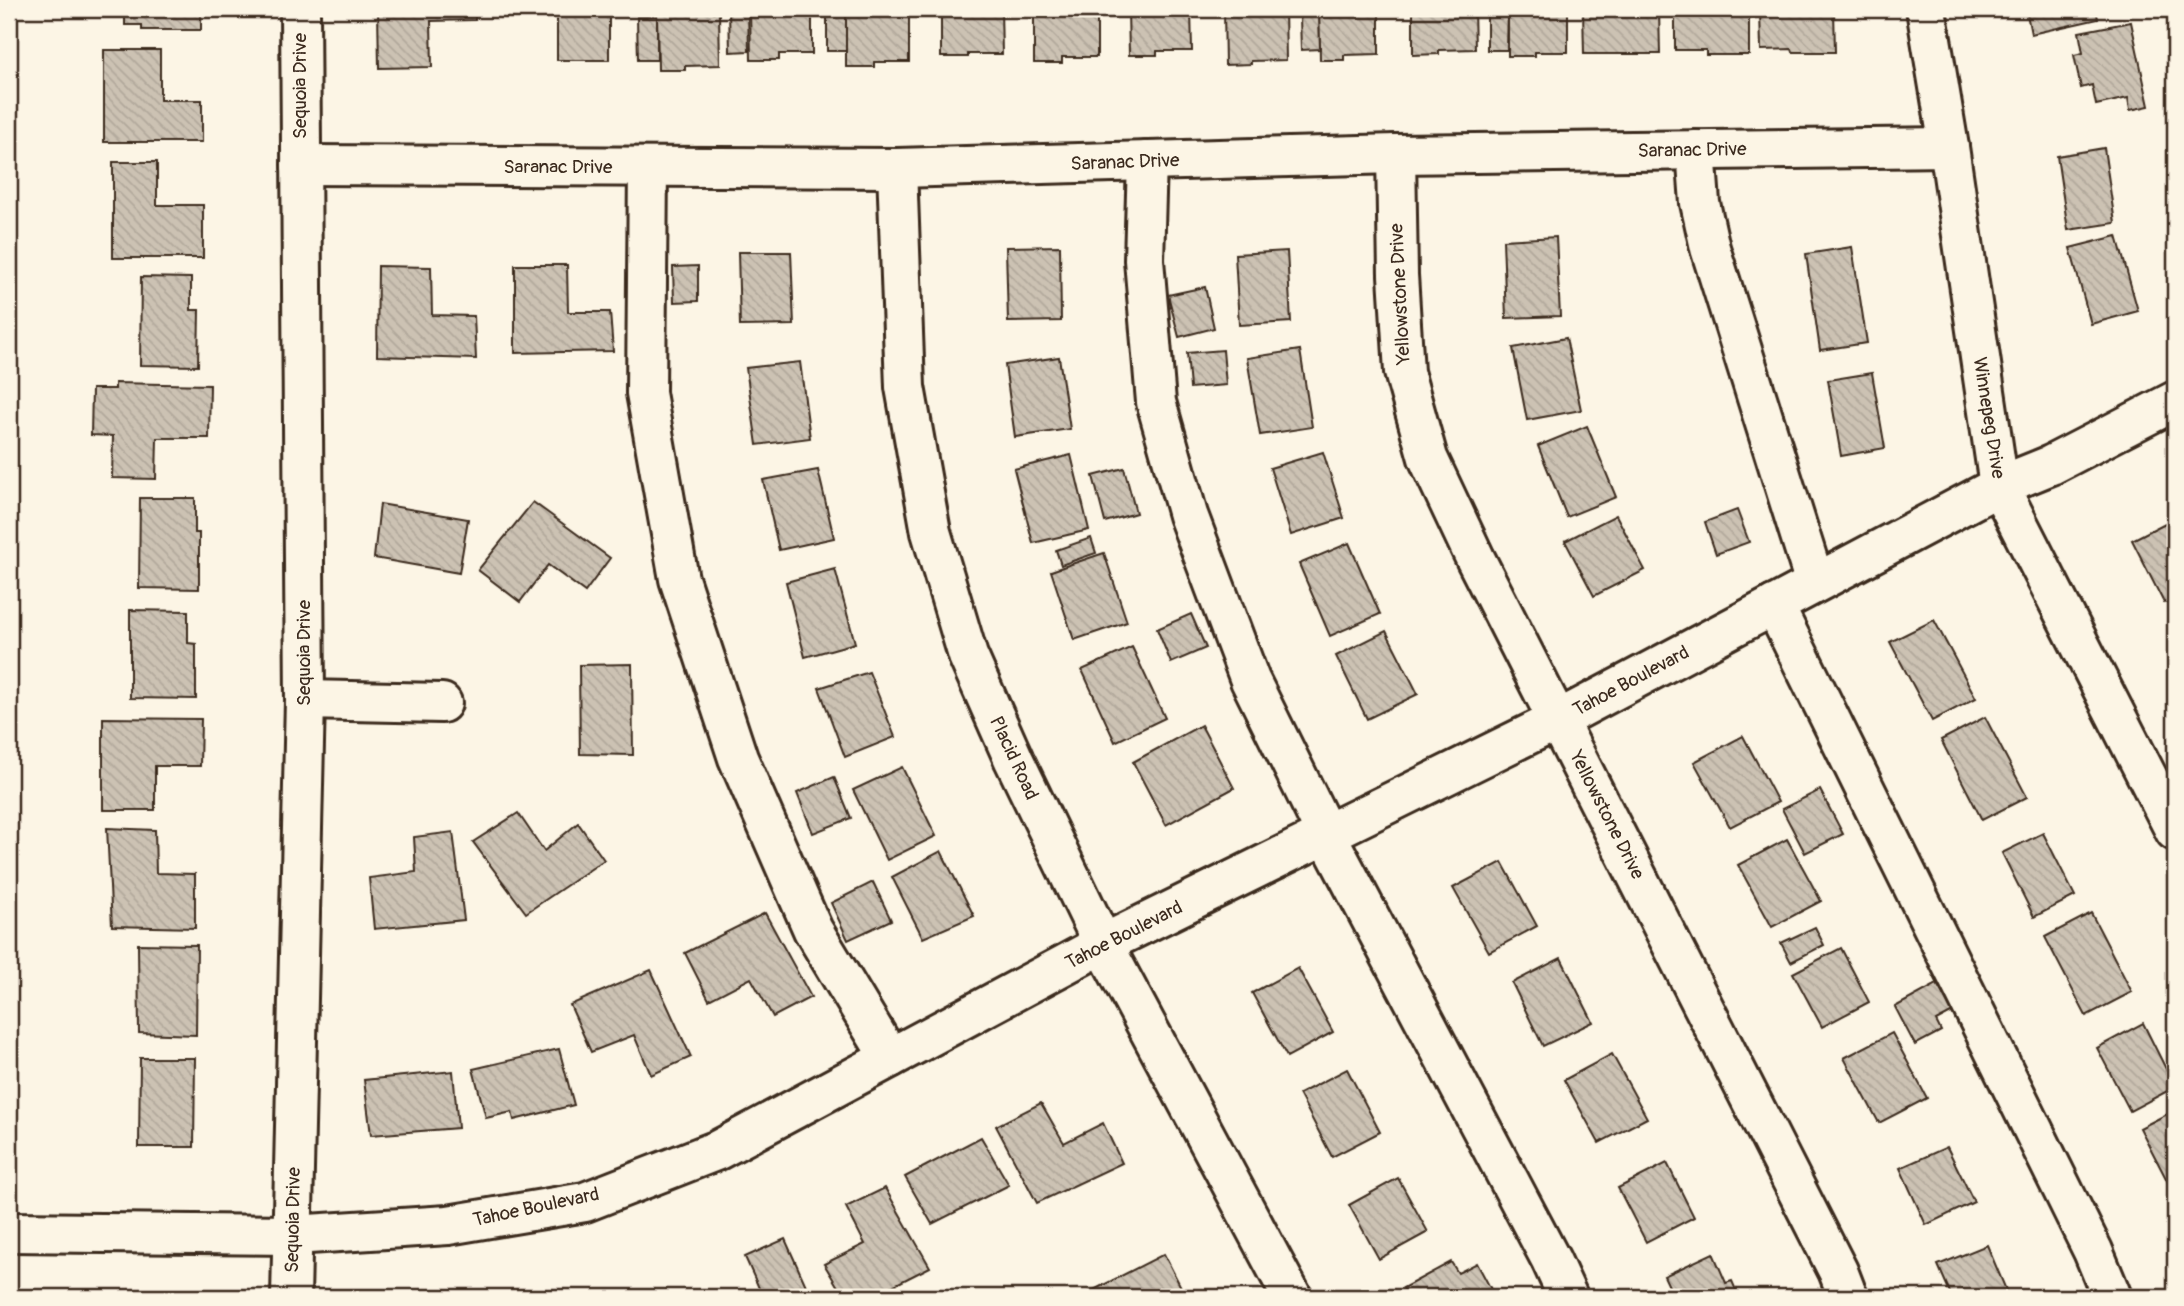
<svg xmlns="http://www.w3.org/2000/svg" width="2184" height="1306" font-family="Pangolin,sans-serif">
<defs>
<pattern id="building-back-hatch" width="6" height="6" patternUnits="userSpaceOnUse" patternTransform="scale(1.75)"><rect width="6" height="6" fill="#ccc2b3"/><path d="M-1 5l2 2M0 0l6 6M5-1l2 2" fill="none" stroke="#b0a79a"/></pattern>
</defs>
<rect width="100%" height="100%" fill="#fcf5e5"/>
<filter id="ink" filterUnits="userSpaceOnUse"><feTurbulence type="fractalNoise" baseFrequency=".0143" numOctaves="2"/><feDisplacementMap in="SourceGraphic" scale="14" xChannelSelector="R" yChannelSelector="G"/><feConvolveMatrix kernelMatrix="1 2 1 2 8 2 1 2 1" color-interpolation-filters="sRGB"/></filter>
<g filter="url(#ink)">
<g fill="url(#building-back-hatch)" stroke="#3b2a1e" stroke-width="2">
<polygon points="125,9 201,9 201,30 142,30 142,25 125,25"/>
<polygon points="378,9 475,9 475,20 431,21 432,67 379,68"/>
<polygon points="516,9 609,9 609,60 557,60 557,16 516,16"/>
<polygon points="729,9 748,9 749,51 730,52"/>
<polygon points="750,9 812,9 812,54 779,54 779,60 751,60"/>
<polygon points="941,9 1001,9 1002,54 968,54 968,57 941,57"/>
<polygon points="1034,9 1097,9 1097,57 1062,57 1062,63 1034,63"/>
<polygon points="1128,9 1191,9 1192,51 1157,51 1157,55 1129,55"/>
<polygon points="1224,9 1285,9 1286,60 1251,61 1251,64 1225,65"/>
<polygon points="1319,9 1379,9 1379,54 1344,55 1344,60 1320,60"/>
<polygon points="1413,9 1474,9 1475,49 1439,50 1439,54 1413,55"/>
<polygon points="1487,9 1508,9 1507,50 1487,50"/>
<polygon points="1508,9 1568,9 1568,52 1535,52 1535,56 1508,56"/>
<polygon points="1583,9 1659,9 1660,54 1584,54"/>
<polygon points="1675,9 1749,9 1749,55 1706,55 1706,50 1675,50"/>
<polygon points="1760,9 1834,9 1835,52 1793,52 1792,49 1761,50"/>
<polygon points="2026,9 2096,9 2098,19 2031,34"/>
<polygon points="846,11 909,11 909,62 874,62 874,67 846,67"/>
<polygon points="657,12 719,12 720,65 685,66 685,70 658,70"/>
<rect x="827" y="14" width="19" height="37"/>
<polygon points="1319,15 1320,49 1301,50 1300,16"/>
<polygon points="657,16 657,60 638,60 637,17"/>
<polygon points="2131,22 2149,106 2130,110 2128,98 2096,105 2092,85 2081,88 2074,55 2083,53 2079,32"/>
<polygon points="104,50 160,50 160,100 202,100 202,142 104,142"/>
<polygon points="2104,148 2115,223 2068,230 2057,156"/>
<polygon points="113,162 157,162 157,205 203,205 203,258 113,258"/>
<polygon points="2117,236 2138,311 2091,324 2070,248"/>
<polygon points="1556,237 1560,316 1506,318 1503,240"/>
<polygon points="1060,246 1061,321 1008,322 1006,247"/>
<polygon points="1852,247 1867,343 1820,350 1806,254"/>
<polygon points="1287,251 1291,322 1239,325 1235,254"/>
<polygon points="738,252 791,252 794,325 740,326"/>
<polygon points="515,265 567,265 568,312 610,312 613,351 515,353"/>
<polygon points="378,266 431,267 432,315 474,316 476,359 377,356"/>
<polygon points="698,266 698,301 674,302 673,267"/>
<polygon points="141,277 191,278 191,310 199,310 198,366 140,365"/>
<polygon points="1205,287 1214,328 1179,337 1168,295"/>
<polygon points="1566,338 1581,410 1527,420 1513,348"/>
<polygon points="1223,350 1226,385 1190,388 1187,353"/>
<polygon points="1300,350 1312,427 1260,435 1247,358"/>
<polygon points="1059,357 1070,429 1015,437 1005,365"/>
<polygon points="800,362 810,438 757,445 746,368"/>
<polygon points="1872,373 1885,448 1841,456 1828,380"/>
<polygon points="115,383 210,385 209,438 157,438 156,479 112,478 113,436 91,435 92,389 115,389"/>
<polygon points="1587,426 1616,497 1567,517 1538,446"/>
<polygon points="1323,452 1344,518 1291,535 1270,468"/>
<polygon points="1071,455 1089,530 1033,543 1014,469"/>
<polygon points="1124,468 1136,513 1105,522 1093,476"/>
<polygon points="818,470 834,538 779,550 763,480"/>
<polygon points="140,498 195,498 195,533 199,533 199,589 139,588"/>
<polygon points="533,502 610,558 585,592 548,565 520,602 478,570"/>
<polygon points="380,504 468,519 459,573 374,558"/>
<polygon points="1737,510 1749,542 1716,554 1705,522"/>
<polygon points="1616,515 1645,570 1594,596 1565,541"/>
<polygon points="2175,518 2175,598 2164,603 2132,540"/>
<polygon points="1091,538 1096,553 1061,565 1056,550"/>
<polygon points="1349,543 1380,614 1330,636 1299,564"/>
<polygon points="1104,553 1127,622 1074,640 1051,571"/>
<polygon points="835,569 855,643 805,657 786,582"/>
<polygon points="130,610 188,611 188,643 196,644 196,699 130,698"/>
<polygon points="1191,614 1206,648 1171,663 1157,629"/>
<polygon points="1934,620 1976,698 1932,721 1890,642"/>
<polygon points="1386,631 1418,694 1367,719 1336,656"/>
<polygon points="1132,647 1165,718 1115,742 1082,670"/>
<polygon points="632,664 633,755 580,754 579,665"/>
<polygon points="869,672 895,737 845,757 819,688"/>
<polygon points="1985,717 2027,797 1982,820 1941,740"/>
<polygon points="103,718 201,719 200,766 155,766 155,810 103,810"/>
<polygon points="1201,725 1234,788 1166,825 1133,762"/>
<polygon points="1743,736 1778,802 1730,827 1694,762"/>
<polygon points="902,767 936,836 887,860 853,790"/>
<polygon points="834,777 851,818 813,833 797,793"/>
<polygon points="1820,790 1843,834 1805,853 1782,809"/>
<polygon points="518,813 544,851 578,823 604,860 526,913 473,842"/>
<polygon points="107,828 155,830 156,873 195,874 195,928 112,926"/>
<polygon points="453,832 464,920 374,929 369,878 416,872 414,837"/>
<polygon points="2043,833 2075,896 2034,917 2002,853"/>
<polygon points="1787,839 1821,901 1772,927 1738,865"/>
<polygon points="941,851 974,916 923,938 892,877"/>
<polygon points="1502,862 1537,926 1489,952 1453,888"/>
<polygon points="873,882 891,920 848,940 831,903"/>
<polygon points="765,913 811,997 773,1017 751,978 709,1000 685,953"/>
<polygon points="2091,913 2132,992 2086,1016 2045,937"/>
<polygon points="1815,927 1824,945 1791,962 1781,943"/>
<polygon points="138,944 197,945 196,1035 139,1033"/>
<polygon points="1841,948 1869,1002 1822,1027 1793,973"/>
<polygon points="1561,958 1593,1022 1543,1046 1512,983"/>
<polygon points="1298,968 1333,1032 1287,1057 1252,993"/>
<polygon points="651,970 691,1057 651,1075 634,1035 591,1052 570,1005"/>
<polygon points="1937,984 1953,1012 1936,1021 1941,1031 1915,1045 1895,1007"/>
<polygon points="2143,1023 2175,1087 2130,1111 2097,1048"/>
<polygon points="1892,1033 1927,1098 1879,1123 1844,1058"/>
<polygon points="559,1049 574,1105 514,1120 512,1112 486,1118 473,1069"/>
<polygon points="1612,1054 1647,1118 1599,1143 1564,1080"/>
<polygon points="140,1058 195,1058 194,1147 139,1147"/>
<polygon points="1347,1069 1380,1132 1332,1157 1299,1094"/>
<polygon points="453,1071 458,1128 371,1135 364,1080"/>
<polygon points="1041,1103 1064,1143 1103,1123 1122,1163 1037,1203 996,1126"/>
<polygon points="2175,1110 2175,1188 2172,1190 2140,1128"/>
<polygon points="981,1137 1009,1185 932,1224 905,1177"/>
<polygon points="1947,1147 1974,1202 1926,1225 1900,1168"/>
<polygon points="1667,1163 1694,1217 1646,1242 1618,1188"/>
<polygon points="1398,1178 1428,1232 1379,1259 1349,1205"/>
<polygon points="885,1188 930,1267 871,1297 844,1297 824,1264 865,1244 846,1207"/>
<polygon points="785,1239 811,1297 763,1297 745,1257"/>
<polygon points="1987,1245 2009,1297 1952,1297 1938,1265"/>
<polygon points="1713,1253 1726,1283 1732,1281 1739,1297 1674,1297 1664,1276"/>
<polygon points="1164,1254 1184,1293 1175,1297 1080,1297"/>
<polygon points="1451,1262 1458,1273 1477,1263 1495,1297 1407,1297 1403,1288"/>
</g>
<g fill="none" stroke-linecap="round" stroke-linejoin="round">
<defs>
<g id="minor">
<polyline points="1926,9 1949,147 1999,486 2175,831"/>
<polyline points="1696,150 1700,203 1710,248 1815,583"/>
<polyline points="1396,154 1398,275 1404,372 1428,458 1475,558 1838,1271 1848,1297"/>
<polyline points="1147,161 1144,260 1156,402 1188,515 1250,680 1326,834 1551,1260 1568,1297"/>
<polyline points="301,165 897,168 1396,154 1949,147"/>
<polyline points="648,167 646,393 679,579 738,758 813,930 890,1058"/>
<polyline points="897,168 905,387 931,532 968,656 1014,760 1103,944 1292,1297"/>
<polyline points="1774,605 2093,1251 2112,1297"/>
<polyline points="305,700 442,703"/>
<polyline points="9,1232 293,1235 448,1225 585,1202 718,1150 1103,944 1558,720 1999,486 2051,465 2175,401"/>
<polyline points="291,1297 305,700 300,9"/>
</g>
</defs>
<use href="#minor" stroke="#3b2a1e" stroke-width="44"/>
<use href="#minor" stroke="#fcf5e5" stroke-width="38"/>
</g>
</g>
<g text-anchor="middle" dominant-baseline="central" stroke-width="6" stroke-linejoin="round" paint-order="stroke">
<g font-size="19" fill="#3b2a1e" stroke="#fcf5e5">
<text transform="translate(300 86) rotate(-90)">Sequoia Drive</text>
<text transform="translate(1692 150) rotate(-1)">Saranac Drive</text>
<text transform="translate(1125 162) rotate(-2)">Saranac Drive</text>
<text x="558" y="167">Saranac Drive</text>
<text transform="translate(1400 294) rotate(-93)">Yellowstone Drive</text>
<text transform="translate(1989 418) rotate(81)">Winnepeg Drive</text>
<text transform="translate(304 653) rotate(-90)">Sequoia Drive</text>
<text transform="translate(1631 681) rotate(-28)">Tahoe Boulevard</text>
<text transform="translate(1014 758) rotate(65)">Placid Road</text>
<text transform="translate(1607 815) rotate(63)">Yellowstone Drive</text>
<text transform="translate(1124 935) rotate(-27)">Tahoe Boulevard</text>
<text transform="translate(536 1207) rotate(-12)">Tahoe Boulevard</text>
<text transform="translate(293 1220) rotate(-89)">Sequoia Drive</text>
</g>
</g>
<rect width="2184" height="1306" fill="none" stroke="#fcf5e5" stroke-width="35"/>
<rect x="18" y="18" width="2149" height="1271" fill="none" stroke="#3b2a1e" stroke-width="2.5" filter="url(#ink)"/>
</svg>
